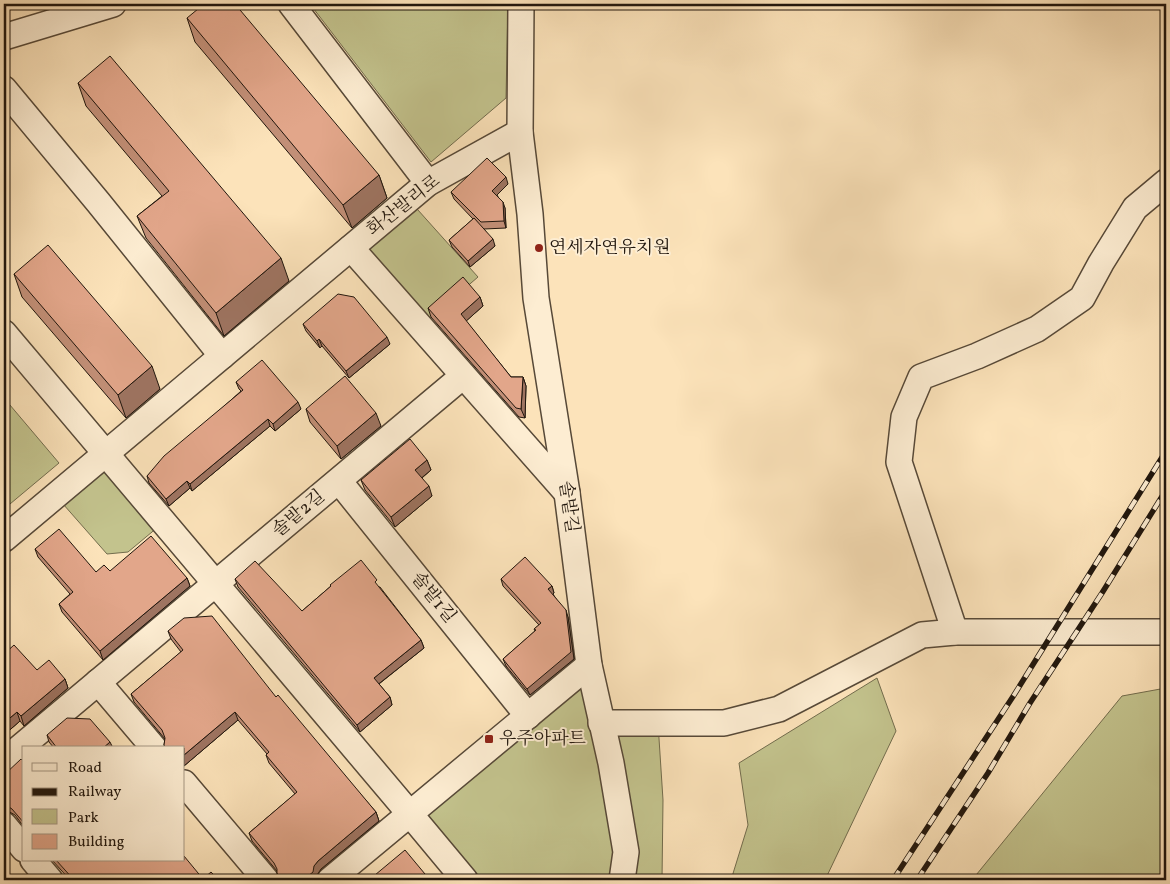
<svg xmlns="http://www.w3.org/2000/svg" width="1170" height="884" font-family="Vollkorn,'Noto Serif KR',serif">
<rect width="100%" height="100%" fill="#fce3ba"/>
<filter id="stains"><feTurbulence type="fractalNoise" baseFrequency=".004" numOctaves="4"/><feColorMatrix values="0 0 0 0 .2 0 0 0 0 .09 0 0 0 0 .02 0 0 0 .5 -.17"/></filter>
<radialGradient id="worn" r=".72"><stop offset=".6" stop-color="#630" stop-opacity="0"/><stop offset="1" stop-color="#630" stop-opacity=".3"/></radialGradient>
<g fill="#c3c38d" stroke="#726c4d">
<polygon points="310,4 508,4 506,98 431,162"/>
<polygon points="409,200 478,277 429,319 351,248"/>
<polygon points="4,398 59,463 4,509"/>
<polygon points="106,454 164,522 128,552 107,554 56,496"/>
<polygon points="589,665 602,723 658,723 663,800 662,880 465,880 410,814"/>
<polygon points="877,678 896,731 825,880 731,880 748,825 739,763"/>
<polygon points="1166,688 1166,880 972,880 1122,696"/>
</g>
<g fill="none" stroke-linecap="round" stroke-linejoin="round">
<defs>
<g id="minor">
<polyline points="291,4 428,183"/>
<polyline points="521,4 520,132 530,214 536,298 567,493 589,665 611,763 626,852 622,880"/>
<polyline points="4,37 113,4"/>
<polyline points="4,89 98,202 222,356"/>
<polyline points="351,248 567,493"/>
<polyline points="4,333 410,814 465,880"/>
<polyline points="339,481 528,716"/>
<polyline points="4,539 428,183 520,132"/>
<polyline points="955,632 899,462 904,417 921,377 977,356 1037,329 1082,298 1101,263 1135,208 1166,182"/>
<polyline points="98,682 154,748"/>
<polyline points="601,723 724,723 779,709 922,635 955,632 1166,632"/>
<polyline points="4,761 463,376"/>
<polyline points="184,783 266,880"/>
<polyline points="4,825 24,849"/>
<polyline points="33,860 50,880"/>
<polyline points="330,880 589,665"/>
</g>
</defs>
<use href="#minor" stroke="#574938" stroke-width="28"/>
<use href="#minor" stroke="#fdedd2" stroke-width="25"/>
<defs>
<g id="rail">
<polyline points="893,880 1014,695 1166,451"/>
<polyline points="917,880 988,773 1030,703 1102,593 1166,490"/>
</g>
</defs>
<use href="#rail" stroke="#20160d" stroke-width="5.5"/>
<use href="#rail" stroke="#fdedd2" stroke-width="4" stroke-dasharray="11" stroke-linecap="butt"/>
</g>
<g fill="#c28f77" stroke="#20160d">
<polygon points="187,18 379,175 387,198 352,228 195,42"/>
<polygon points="78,83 289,281 224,336 146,238 137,216 162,196 86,106"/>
<polygon points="508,184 497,195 505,208 506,228 484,229 495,246 470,267 452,247 449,240 473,219 454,199 451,192"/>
<polygon points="14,274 160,389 126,418 22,297"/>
<polygon points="480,297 483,306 466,321 511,377 523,377 526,386 525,418 519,417 431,317 428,308"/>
<polygon points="303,324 390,344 349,378 322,346 320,348 306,331"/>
<polygon points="236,382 301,409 275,431 270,426 192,491 190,488 169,506 149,483 147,476 241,391 239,389"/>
<polygon points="306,409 381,426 341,459 310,422"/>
<polygon points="427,460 431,470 422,478 432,496 395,527 365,490 361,480"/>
<polygon points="35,549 96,572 110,571 187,578 190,586 103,660 62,612 59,604 70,594 38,557"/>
<polygon points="235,579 302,611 331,586 330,585 380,587 421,640 424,648 379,684 390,697 392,705 360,732 238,587"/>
<polygon points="501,579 552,586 554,593 553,594 568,617 574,659 530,695 506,666 503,659 535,631 534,629 539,625 503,586"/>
<polygon points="168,631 276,697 376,812 379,821 321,869 317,875 315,880 279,880 277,873 277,871 252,841 249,833 295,794 269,763 266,755 267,754 238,720 184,766 184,748 165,748 164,745 165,739 134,702 131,694 181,652 171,639"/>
<polygon points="4,654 37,670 65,679 68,688 24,726 20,721 4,735"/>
<polygon points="47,735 113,748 54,748 49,742"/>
<polygon points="24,762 24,827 15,815 8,811 4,812 4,775"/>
<polygon points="52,860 184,860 203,879 219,880 70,880"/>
</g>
<g fill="#9e7461" stroke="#20160d">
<polygon points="379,175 387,198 352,228 343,205"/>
<polygon points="506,177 508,184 494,198 492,191"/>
<polygon points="503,202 505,208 506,228 504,221"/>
<polygon points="493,239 495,246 470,267 468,261"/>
<polygon points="281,258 289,281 224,336 216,313"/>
<polygon points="480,297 483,306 464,323 461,314"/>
<polygon points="387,337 390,344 349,378 346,371"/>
<polygon points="319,339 322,346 320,348 317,341"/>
<polygon points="152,366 160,389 126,418 118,395"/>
<polygon points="523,377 526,386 525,418 521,409"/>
<polygon points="298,402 301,409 275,431 273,424"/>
<polygon points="376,413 381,426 341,459 337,446"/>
<polygon points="268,419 270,426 192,491 190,484"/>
<polygon points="427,460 431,470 419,480 415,470"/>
<polygon points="187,481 190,488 169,506 166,499"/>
<polygon points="429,486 432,496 395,527 391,517"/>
<polygon points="187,578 190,586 103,660 100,651"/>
<polygon points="552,586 554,593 551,596 548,589"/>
<polygon points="566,610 568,617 574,659 530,695 527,689"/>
<polygon points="421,640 424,648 376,686 374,678"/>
<polygon points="65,679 68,688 24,726 21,716"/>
<polygon points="390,697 392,705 360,732 357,725"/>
<polygon points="17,712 20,721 4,735 4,723"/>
<polygon points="235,712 238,720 184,766 184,755"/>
<polygon points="110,742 113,748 103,748"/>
<polygon points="376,812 379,821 321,869 317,875 316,880 303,880 318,861"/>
</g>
<g fill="#e2a68a" stroke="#20160d">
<polygon points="204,4 235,4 379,175 343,205 187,18"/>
<polygon points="110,56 281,258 216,313 137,216 169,191 78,83"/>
<polygon points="487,158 506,177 492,191 503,202 504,221 481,222 451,192"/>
<polygon points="474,218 493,239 468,261 449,240"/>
<polygon points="48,245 152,366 118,395 14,274"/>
<polygon points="463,277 480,297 461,314 511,377 523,377 521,409 516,408 428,308"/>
<polygon points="338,294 354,297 387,337 346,371 319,339 317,341 303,324"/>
<polygon points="262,360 298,402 273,424 268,419 190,484 187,481 166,499 147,476 164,456 243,390 236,382"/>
<polygon points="345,376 376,413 337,446 306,409"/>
<polygon points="410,439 427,460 415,470 429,486 391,517 361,480"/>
<polygon points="59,529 96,572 104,565 110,571 151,536 187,578 100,651 59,604 73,592 35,549"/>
<polygon points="525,557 552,586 548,589 566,610 571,652 527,689 503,659 536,630 534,629 541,623 501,579"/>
<polygon points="361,560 377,580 375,582 421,640 374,678 390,697 357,725 235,579 255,561 302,611 331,586 330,585"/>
<polygon points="212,616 276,697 278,695 376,812 318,861 314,866 313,872 303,880 283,880 277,873 277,869 274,863 249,833 297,792 266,755 269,752 235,712 184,755 184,748 166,748 164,745 165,738 162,730 131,694 183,650 168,631 184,618"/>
<polygon points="14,645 37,670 49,660 65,679 21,716 17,712 4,723 4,654"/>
<polygon points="67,718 90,719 110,742 103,748 57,748 47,735"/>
<polygon points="21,759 24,762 24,823 12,809 6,805 4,805 4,775"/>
<polygon points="405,850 430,880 369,880"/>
<polygon points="184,856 203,879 211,872 219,880 74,880 56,860 184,860"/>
</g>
<g fill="#8f2418" stroke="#fdedd2" stroke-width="2">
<circle cx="539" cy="248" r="5"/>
<rect x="484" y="734" width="10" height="10" rx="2.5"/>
</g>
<g text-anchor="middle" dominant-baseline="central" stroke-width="4" stroke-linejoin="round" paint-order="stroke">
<g font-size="18" fill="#20160d" stroke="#fdedd2">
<text transform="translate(404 206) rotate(-38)">화산발리로</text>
<text transform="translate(568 507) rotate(82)">솔밭길</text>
<text transform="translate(299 514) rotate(-40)">솔밭2길</text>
<text transform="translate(433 598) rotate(51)">솔밭1길</text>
</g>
<g font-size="18" fill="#20160d" stroke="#fdedd2" text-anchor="start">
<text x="549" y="248">연세자연유치원</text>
<text x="499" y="739">우주아파트</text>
</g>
</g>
<rect width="1170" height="884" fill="none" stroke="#fce3ba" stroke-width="20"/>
<rect x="5" y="5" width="1160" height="874" fill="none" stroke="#20160d" stroke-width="2.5"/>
<rect x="10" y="10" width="1150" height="864" fill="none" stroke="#20160d"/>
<rect x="22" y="746" width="162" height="115" fill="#fdedd2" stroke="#a59783"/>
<rect x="32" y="763" width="25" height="8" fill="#fdedd2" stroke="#a59783"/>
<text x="68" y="772" font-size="15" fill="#20160d">Road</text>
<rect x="32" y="788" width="25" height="8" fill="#20160d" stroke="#a59783"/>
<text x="68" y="796" font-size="15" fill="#20160d">Railway</text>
<rect x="32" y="809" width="25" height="15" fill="#c3c38d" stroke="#a59783"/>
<text x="68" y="822" font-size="15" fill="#20160d">Park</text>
<rect x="32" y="834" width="25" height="15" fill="#e2a68a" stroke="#a59783"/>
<text x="68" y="846" font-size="15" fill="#20160d">Building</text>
<rect width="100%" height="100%" filter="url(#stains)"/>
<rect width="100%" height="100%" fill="url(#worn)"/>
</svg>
